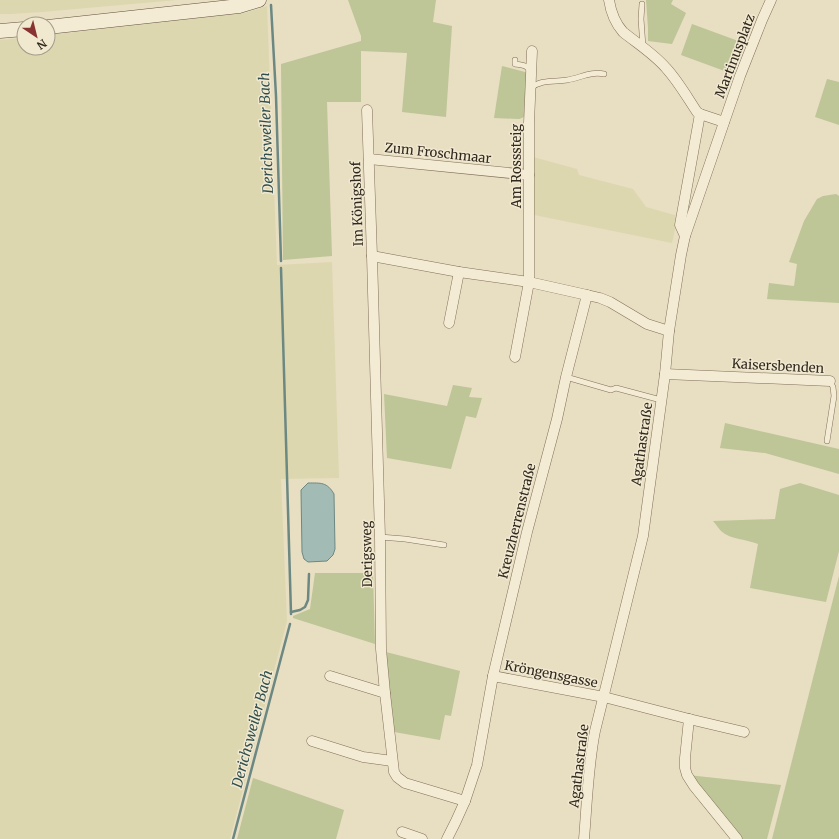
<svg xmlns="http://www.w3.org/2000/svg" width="839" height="839" font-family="Merriweather,serif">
<rect width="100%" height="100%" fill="#e8dec2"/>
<g fill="#ddd7b0">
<polygon points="0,0 177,0 42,12 12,14 0,14"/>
<polygon points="267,6 277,265 332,262 339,478 281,479 287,621 230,839 0,839 0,40 24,38 24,48 48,48 48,35 245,13"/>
<polygon points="533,157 577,169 579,175 633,189 646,207 678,216 672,243 534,215"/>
</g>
<g fill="#bec597">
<polygon points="348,0 436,0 433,22 452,26 446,117 402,112 407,53 361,51 361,102 327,102 332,256 283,260 281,64 361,41 361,36"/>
<polygon points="646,0 673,0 671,4 686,13 672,44 648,41 648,28"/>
<polygon points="692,24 741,42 730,73 681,55"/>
<polygon points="502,66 525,72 528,74 526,115 522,118 519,119 494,118"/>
<polygon points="827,79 839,82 839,125 815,117"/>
<polygon points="836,194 839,196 839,303 767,299 769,283 794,286 797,264 789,262 804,221 817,199 823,196"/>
<polygon points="453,385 472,388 469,397 482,398 476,418 466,416 451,469 387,458 384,394 447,406"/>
<polygon points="725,423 839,449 839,474 765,453 720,448"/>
<path d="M800,483L839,495V551L826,602L750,588L758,544C747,539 731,540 721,531C718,528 716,524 713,521L775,519L780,489Z"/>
<polygon points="315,573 373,573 375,644 293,618 293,616 310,609"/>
<polygon points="839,576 839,839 772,839"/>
<polygon points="386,652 460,671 451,716 445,715 440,740 394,732"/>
<polygon points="688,775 781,785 767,839 739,839"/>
<polygon points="253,778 344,810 336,839 237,839"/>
</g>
<path fill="#a3bbb5" stroke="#6c8882" d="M308,483C321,483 327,482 334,494L335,549L333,555L327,561L308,562L304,559L302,552L301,490Z"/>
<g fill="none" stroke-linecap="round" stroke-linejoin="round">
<g stroke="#6c8882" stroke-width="2.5">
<polyline points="271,5 276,96 281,261"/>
<polyline points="281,268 291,614"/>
<polyline points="291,612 300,610 305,607 308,600 309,574"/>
<polyline points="233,839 290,624"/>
</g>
<defs>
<g id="lane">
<polyline points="642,4 641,19 643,47"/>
<path d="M515,60V64C522,65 528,65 530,72"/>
<path d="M531,88C541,79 556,82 567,80C580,78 591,71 604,74"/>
<polyline points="566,377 611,390 616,388 661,400"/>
<polyline points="827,441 834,396 833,387 830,381"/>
<polyline points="380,537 405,539 444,545"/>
</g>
<g id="street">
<path d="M609,0C611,13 615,23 623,32C638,44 654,54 666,68C678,81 687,97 697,112L700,114L724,122"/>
<polyline points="367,110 372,256 380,537 381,649 385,693 394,772 397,777 405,783 465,801"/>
<polyline points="369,159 529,175"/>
<polyline points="685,236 680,225 700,114"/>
<polyline points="372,256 459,272 529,282 587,295"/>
<polyline points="449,323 459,272"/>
<polyline points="515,357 529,282 529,123 532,51"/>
<polyline points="665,374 830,381"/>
<polyline points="330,676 385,693"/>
<polyline points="493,676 604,697 689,719 744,732"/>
<polyline points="689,719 685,758 685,768 687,775 694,786 737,839"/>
<polyline points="312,741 363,757 392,761"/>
<polyline points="402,832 422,839"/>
<polyline points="447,839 456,821 465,801 477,765 493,676 527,532 557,419 566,377 587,295 600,298 610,302 647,324 669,331"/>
<path d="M584,839C587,803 588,766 595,731L643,536L665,374L669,331L681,255L685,236L740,76L762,20L771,0"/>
</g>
<g id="secondary">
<polyline points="48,27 212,9 239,6 259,0"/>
<polyline points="0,31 24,29"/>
</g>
</defs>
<use href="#lane" stroke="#80705b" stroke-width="6"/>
<use href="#street" stroke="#80705b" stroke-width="11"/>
<use href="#secondary" stroke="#62513e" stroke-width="15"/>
<use href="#lane" stroke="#f4ebd4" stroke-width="5"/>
<use href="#street" stroke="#f4ebd4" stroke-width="10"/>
<use href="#secondary" stroke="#f4ebd4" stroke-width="14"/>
</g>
<g text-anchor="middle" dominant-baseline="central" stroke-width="3" stroke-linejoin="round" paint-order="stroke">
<g font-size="13" fill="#31281e" stroke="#f1e8d0">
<text transform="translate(735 56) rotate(-69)">Martinusplatz</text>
<text transform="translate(438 153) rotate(6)">Zum Froschmaar</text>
<text transform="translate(516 166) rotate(-90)">Am Rosssteig</text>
<text transform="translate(357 204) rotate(-92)">Im Königshof</text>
<text transform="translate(778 366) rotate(3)">Kaisersbenden</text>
<text transform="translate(642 444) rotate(-82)">Agathastraße</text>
<text transform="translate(517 521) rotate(-76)">Kreuzherrenstraße</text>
<text transform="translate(367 554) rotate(-91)">Derigsweg</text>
<text transform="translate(551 674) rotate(11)">Kröngensgasse</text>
<text transform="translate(579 766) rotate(-83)">Agathastraße</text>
</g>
<g font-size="14" font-style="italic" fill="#2e4f4e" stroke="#f1e8d0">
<text transform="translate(266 133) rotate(-92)">Derichsweiler Bach</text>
<text transform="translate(252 729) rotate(-75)">Derichsweiler Bach</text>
</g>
</g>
<g transform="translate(36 36) rotate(145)"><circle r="19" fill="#f1e8d0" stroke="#a49b89"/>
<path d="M0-3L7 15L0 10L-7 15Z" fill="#883332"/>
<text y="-6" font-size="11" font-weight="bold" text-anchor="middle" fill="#31281e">N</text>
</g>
</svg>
